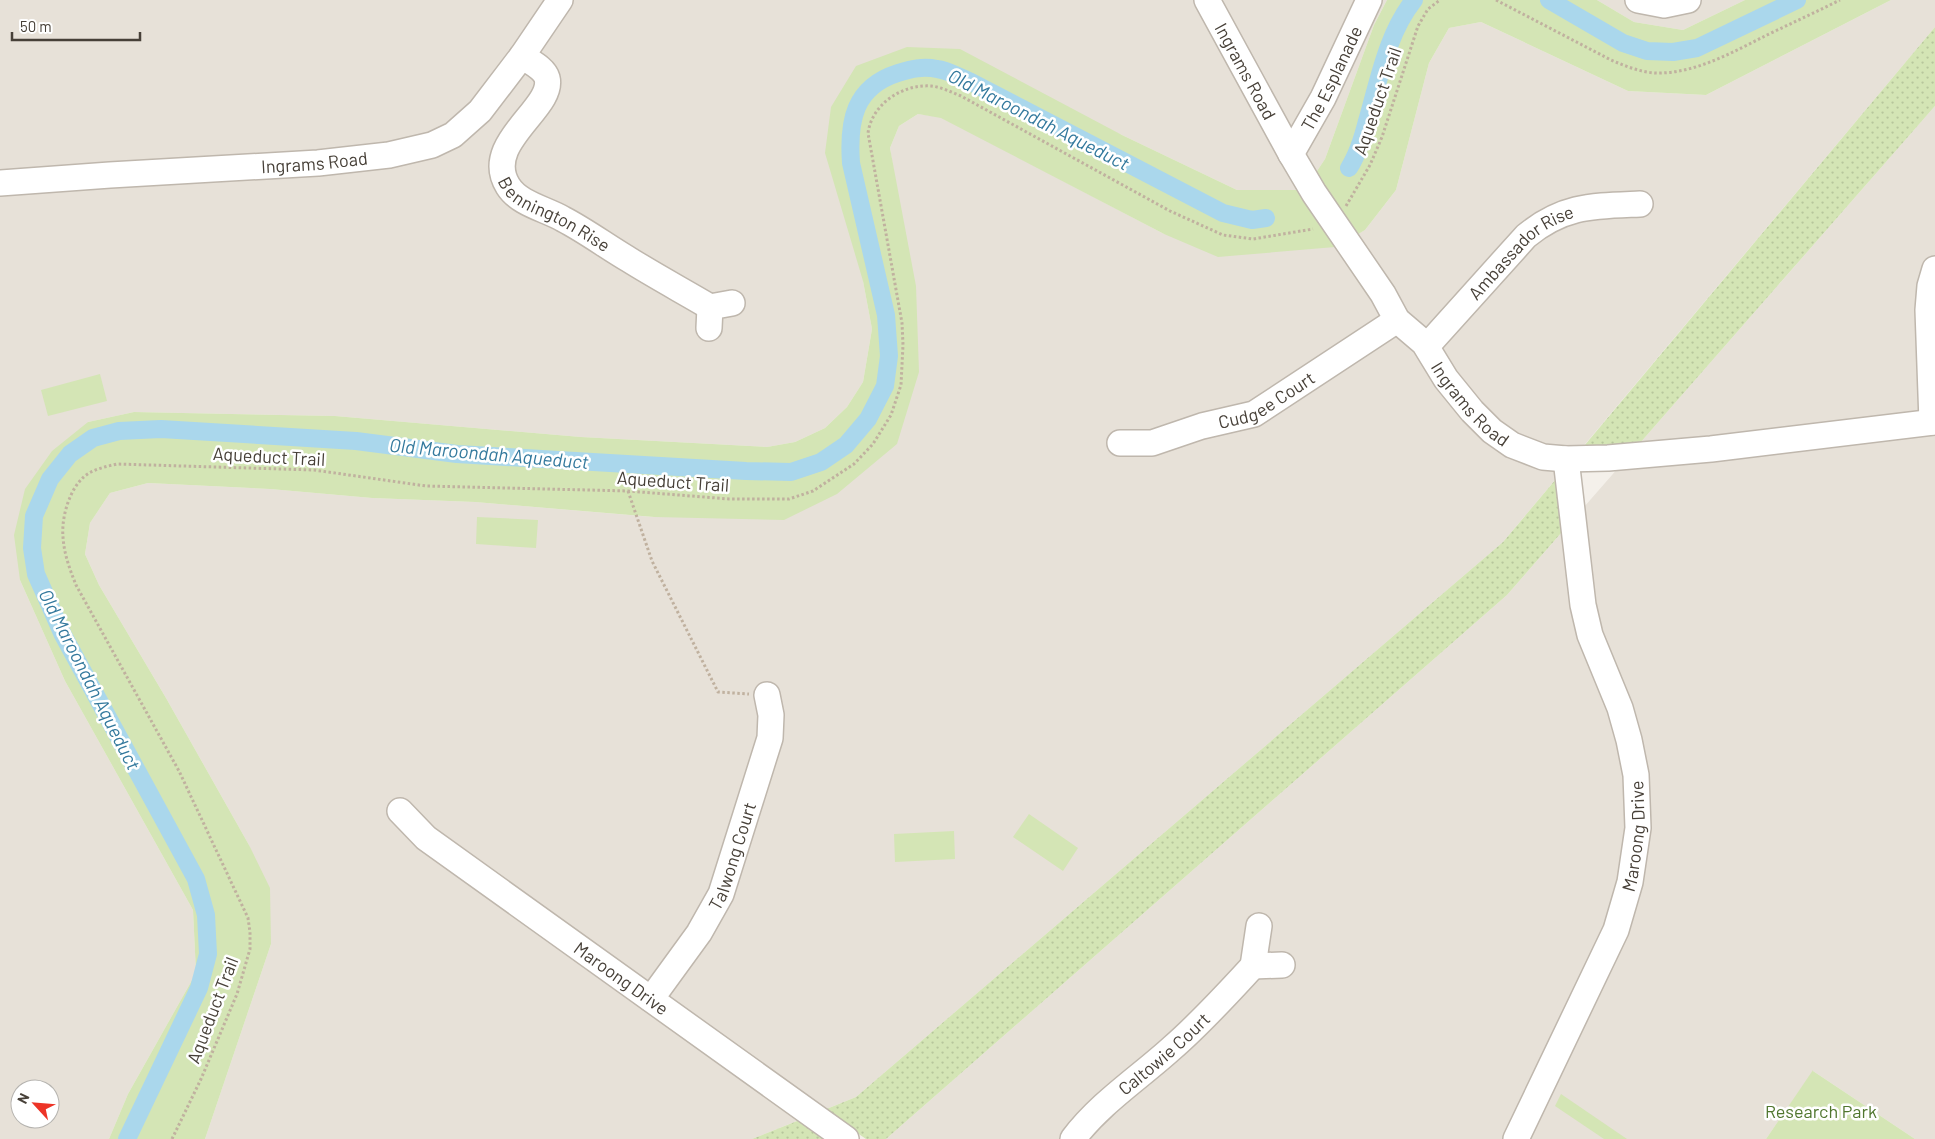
<svg xmlns="http://www.w3.org/2000/svg" width="1935" height="1139" font-family="Barlow,sans-serif">
<defs>
<pattern id="grass-dots" width="8" height="8" patternUnits="userSpaceOnUse" patternTransform="scale(1.25)"><rect width="8" height="8" fill="#d4e5b5"/><path d="M2 2h.1M6 6h.1" fill="none" stroke="#b7c69c" stroke-width="1.8" stroke-linecap="round"/></pattern>
</defs>
<rect width="100%" height="100%" fill="#f4f0ea"/>
<g fill="#e7e1d8" fill-rule="evenodd">
<path d="M0,0H1387L1374,25L1325,159L1313,177L1298,190H1237L1122,135L907,47L863,281L872,329L863,382L847,407L825,428L795,442L767,447L581,437L335,416L134,412L88,422L20,580L65,681L193,910L196,973L128,1094L109,1139H0ZM20,1089H50V1119H20Z"/>
<polygon points="1597,0 1745,0 1683,30 1634,22"/>
<polygon points="1891,0 1935,0 1935,27 1503,542 856,1097 752,1139 205,1139 271,944 249,845 166,698 99,585 85,554 90,523 110,493 148,483 270,489 372,498 475,502 653,517 897,444 894,173 890,148 899,126 918,114 941,117 1164,234 1335,247 1365,230 1396,190 1429,63 1449,28 1481,22 1628,91 1706,95"/>
<polygon points="1935,106 1935,1139 1915,1139 1813,1071 1766,1139 886,1139 1507,595"/>
</g>
<g fill="url(#grass-dots)">
<polygon points="1935,27 1935,106 1640,443 1584,446"/>
<polygon points="1556,479 1562,532 1507,595 886,1139 866,1139 824,1110 856,1097 1503,542"/>
<polygon points="802,1119 830,1139 752,1139"/>
</g>
<g fill="#d4e5b5">
<polygon points="1387,0 1597,0 1634,22 1683,30 1745,0 1891,0 1706,95 1628,91 1481,22 1449,28 1429,63 1396,190 1365,230 1355,236 1313,177 1325,159 1374,25"/>
<polygon points="907,47 960,49 1122,135 1237,190 1298,190 1335,247 1218,257 1164,234 941,118 918,114 899,126 890,148 916,286 919,372 897,444 837,494 784,520 654,517 475,502 372,498 270,489 148,483 110,493 90,523 85,554 99,585 166,698 249,845 270,888 271,944 205,1139 109,1139 128,1094 196,973 193,910 65,681 20,580 14,535 25,489 52,451 88,422 134,412 335,416 581,437 767,447 795,442 825,428 847,407 863,382 872,329 863,281 825,153 831,107 856,66"/>
<polygon points="100,374 107,401 48,416 41,390"/>
<polygon points="477,517 538,520 536,548 476,544"/>
<polygon points="1029,814 1078,848 1063,871 1013,837"/>
<polygon points="954,831 955,859 895,862 894,834"/>
<polygon points="1813,1070 1813,1071 1915,1139 1766,1139"/>
<polygon points="1561,1094 1627,1139 1604,1139 1555,1106"/>
</g>
<g fill="none" stroke-linecap="round" stroke-linejoin="round">
<g stroke="#aad7ec" stroke-width="18">
<polyline points="1549,0 1623,43 1647,51 1673,52 1697,48 1797,0"/>
<path d="M1349,168C1358,154 1363,137 1367,121C1379,80 1387,34 1414,0"/>
<path d="M127,1139L199,988L208,954L206,915L196,879L63,635L36,574L32,548L34,516L50,479L70,454L93,438L119,431L161,429L356,441L457,454L746,471L791,472L821,462L846,445L868,419L885,386L889,356L886,315L851,163C848,121 854,87 898,73C911,69 923,66 937,69C947,70 959,77 969,81L1223,213L1252,220L1266,218"/>
</g>
<defs>
<g id="minor">
<path id="s1" d="M1207,0L1291,154L1314,193L1383,294L1397,320L1424,343L1446,379L1472,411L1492,431L1512,445L1543,457L1566,459L1608,458L1711,449L1935,422"/>
<polyline points="1638,0 1664,5 1688,0"/>
<path id="s2" d="M522,56C530,62 544,68 547,78C555,108 481,143 508,186C519,204 546,209 563,219C586,231 606,246 628,259C655,276 683,291 710,307"/>
<path id="s3" d="M1291,154L1323,98L1369,0"/>
<path id="s4" d="M0,183L110,175L318,163L389,155L432,145L453,135L480,111L522,56L560,0"/>
<polyline points="709,328 710,307 732,303"/>
<path id="s5" d="M1427,346L1526,236C1564,205 1593,206 1640,204"/>
<polyline points="1932,422 1928,310 1930,286 1935,269"/>
<path id="s6" d="M1120,443H1152L1202,426L1254,414L1397,320"/>
<path id="s7" d="M400,811L426,838L846,1139"/>
<polyline points="1259,926 1253,966 1282,965"/>
<path id="s8" d="M651,999L699,933L721,894L770,738L771,715L767,695"/>
<path id="s9" d="M1073,1139C1100,1103 1139,1078 1172,1048C1201,1023 1227,994 1253,966"/>
<path id="s10" d="M1516,1139L1616,930L1630,882L1638,828L1636,775L1629,740L1620,708L1590,635L1583,605L1566,459"/>
</g>
</defs>
<use href="#minor" stroke="#bfb7ad" stroke-width="28"/>
<g stroke="#c0b19f" stroke-width="3" stroke-dasharray="2.5 2.5" stroke-linecap="butt">
<path d="M1496,0L1611,60C1625,66 1640,72 1655,73C1695,74 1733,52 1767,35C1792,23 1816,12 1840,0"/>
<polyline points="1346,206 1370,165 1382,137 1418,26 1428,9 1440,0"/>
<polyline points="628,491 652,561 718,692 749,694"/>
<path d="M172,1139L201,1079L237,994L250,949V932L248,918L179,771L76,585C70,570 64,554 63,537C61,516 71,482 91,472C99,468 108,466 117,464L314,470L426,486L628,491L729,499H789L813,491L854,464L873,444L891,415L901,385L903,345L902,323L868,133C872,104 902,84 931,86C941,87 951,92 961,96L1170,211L1223,235L1253,239L1313,229"/>
</g>
<use href="#minor" stroke="#fff" stroke-width="25"/>
</g>
<g text-anchor="middle" dominant-baseline="central" stroke-width="5" stroke-linejoin="round" paint-order="stroke">
<g font-size="18" fill="#474038" stroke="#fff">
<text stroke="none"><textPath href="#s1" startOffset="81">Ingrams Road</textPath></text>
<text stroke="none"><textPath href="#s3" startOffset="86">The Esplanade</textPath></text>
<text transform="translate(1377 101) rotate(-71)">Aqueduct Trail</text>
<text stroke="none"><textPath href="#s4" startOffset="315">Ingrams Road</textPath></text>
<text stroke="none"><textPath href="#s2" startOffset="211">Bennington Rise</textPath></text>
<text stroke="none"><textPath href="#s5" startOffset="134">Ambassador Rise</textPath></text>
<text stroke="none"><textPath href="#s6" startOffset="155">Cudgee Court</textPath></text>
<text stroke="none"><textPath href="#s1" startOffset="485">Ingrams Road</textPath></text>
<text transform="translate(269 456) rotate(3)">Aqueduct Trail</text>
<text transform="translate(673 481) rotate(4)">Aqueduct Trail</text>
<text stroke="none"><textPath href="#s10" startOffset="328">Maroong Drive</textPath></text>
<text stroke="none"><textPath href="#s8" startOffset="166">Talwong Court</textPath></text>
<text stroke="none"><textPath href="#s7" startOffset="278">Maroong Drive</textPath></text>
<text transform="translate(212 1010) rotate(-69)">Aqueduct Trail</text>
<text stroke="none"><textPath href="#s9" startOffset="125">Caltowie Court</textPath></text>
</g>
<g font-size="18" fill="#50762e" stroke="#fff">
<text x="1821" y="1111">Research Park</text>
</g>
<g font-size="19" font-style="italic" fill="#33799d" stroke="#fff">
<text transform="translate(1039 119) rotate(27)">Old Maroondah Aqueduct</text>
<text transform="translate(489 453) rotate(5)">Old Maroondah Aqueduct</text>
<text transform="translate(90 679) rotate(63)">Old Maroondah Aqueduct</text>
</g>
</g>
<g transform="translate(35 1104) rotate(296)"><circle r="24" fill="#ffffff" stroke="#b5b3af"/>
<path d="M0-4L9 19L0 12L-9 19Z" fill="#ed3427"/>
<text y="-8" font-size="14" font-weight="bold" text-anchor="middle" fill="#474038">N</text>
</g>
<path d="M12 32v8h128v-8" fill="none" stroke="#474038" stroke-width="2.5"/>
<text x="20" y="32" font-size="15" fill="#474038" stroke="#ffffff" stroke-width="4" paint-order="stroke">50 m</text>
</svg>
